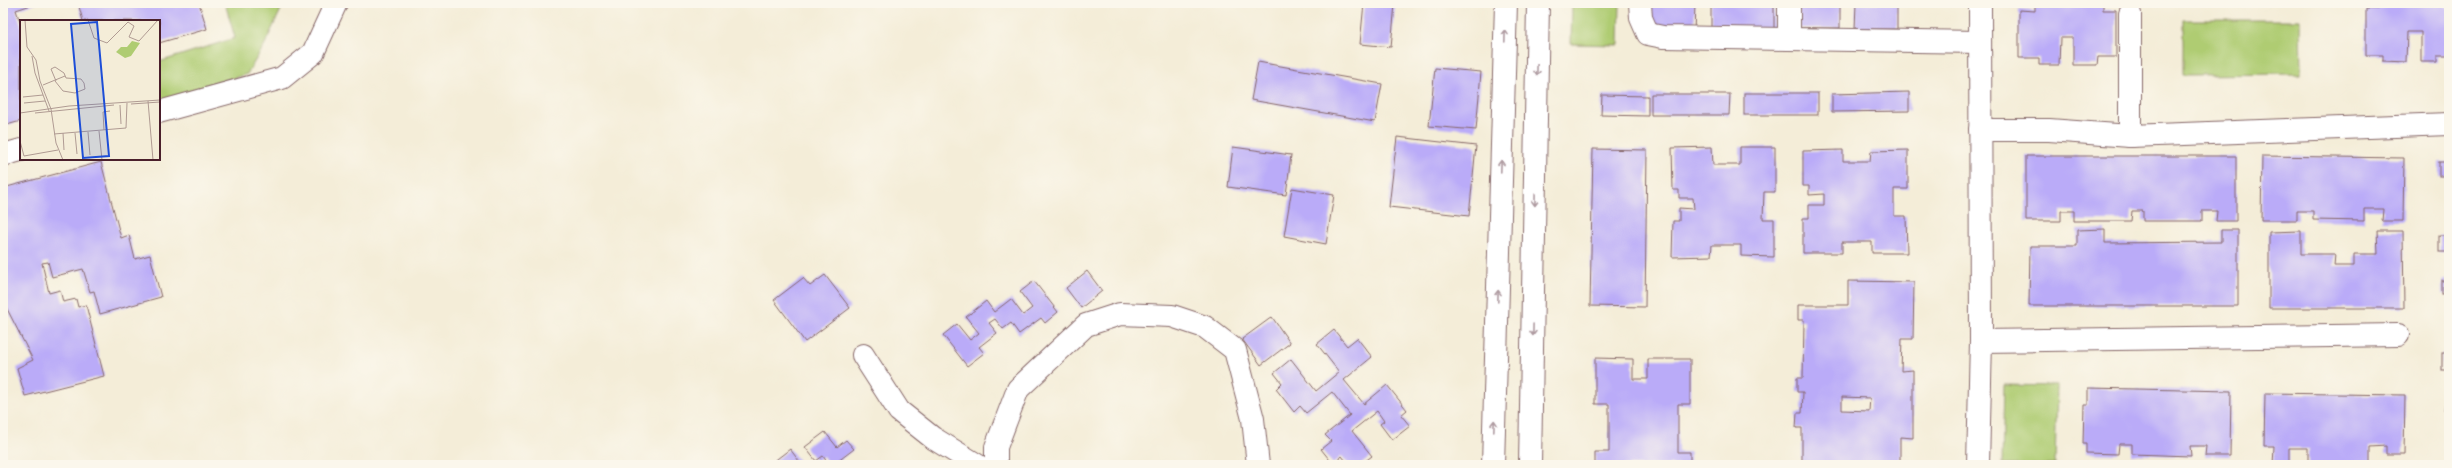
<svg xmlns="http://www.w3.org/2000/svg" width="2452" height="468" font-family="'Old Standard TT',serif">
<rect width="100%" height="100%" fill="#fbf7ec"/>
<filter id="ink" filterUnits="userSpaceOnUse"><feTurbulence type="fractalNoise" baseFrequency=".025" numOctaves="2"/><feDisplacementMap in="SourceGraphic" scale="8" xChannelSelector="R" yChannelSelector="G"/><feConvolveMatrix kernelMatrix="1 2 1 2 8 2 1 2 1" color-interpolation-filters="sRGB"/></filter>
<filter id="wash" filterUnits="userSpaceOnUse"><feTurbulence type="fractalNoise" baseFrequency=".012" numOctaves="4" result="noise"/><feDisplacementMap in="SourceGraphic" scale="16" xChannelSelector="R" yChannelSelector="G"/><feGaussianBlur stdDeviation="0.9" result="paint"/><feColorMatrix in="noise" values="0 0 0 0 0 0 0 0 0 0 0 0 0 0 0 0 0 1.4 0 .05"/><feComposite in="paint" operator="in"/></filter>
<g filter="url(#wash)">
<rect width="100%" height="100%" fill="#f4edd8"/>
<g fill="#afcc72" stroke="#7c764e">
<polygon points="225,3 284,3 264,46 247,74 159,102 159,62 235,38"/>
<polygon points="1572,3 1620,3 1619,45 1571,44"/>
<polygon points="2183,20 2300,20 2301,74 2183,75"/>
<polygon points="2004,385 2057,386 2055,465 2002,465"/>
</g>
<g id="blocks">
<g fill="#baabf8" fill-rule="evenodd">
<polygon points="3,3 37,3 16,10 21,25 21,121 3,126"/>
<polygon points="78,3 199,3 207,29 159,43 159,21 83,21"/>
<polygon points="1364,3 1395,4 1391,47 1360,44"/>
<polygon points="1650,3 1695,3 1694,34 1649,33"/>
<polygon points="1711,3 1774,3 1774,35 1711,30"/>
<rect x="1799" y="3" width="41" height="25"/>
<polygon points="1856,3 1897,3 1897,29 1855,29"/>
<polygon points="2035,3 2103,3 2103,10 2116,10 2116,57 2098,57 2097,65 2073,65 2073,38 2060,38 2059,65 2039,65 2039,58 2019,58 2019,10 2035,11"/>
<polygon points="2379,3 2446,3 2446,6 2449,6 2449,56 2437,56 2437,62 2421,62 2421,32 2407,32 2406,62 2383,61 2383,55 2366,55 2366,9 2379,9"/>
<polygon points="1258,62 1382,84 1375,122 1251,100"/>
<polygon points="1435,68 1481,72 1476,130 1429,126"/>
<polygon points="1909,92 1909,111 1832,112 1832,94"/>
<rect x="1744" y="93" width="74" height="22"/>
<polygon points="1651,94 1730,94 1729,115 1651,115"/>
<polygon points="1602,95 1648,96 1648,116 1601,115"/>
<polygon points="1397,137 1476,146 1469,216 1389,207"/>
<polygon points="1233,147 1291,155 1286,195 1228,187"/>
<polygon points="1712,147 1713,165 1740,165 1740,147 1775,147 1775,192 1764,192 1763,219 1774,219 1774,257 1741,256 1741,245 1712,245 1711,256 1672,257 1673,221 1679,221 1679,208 1694,209 1693,198 1679,198 1679,190 1673,190 1672,148"/>
<polygon points="1593,149 1647,150 1645,307 1590,306"/>
<polygon points="1843,150 1843,161 1870,161 1871,151 1908,150 1908,189 1894,189 1894,216 1906,216 1907,253 1872,253 1872,242 1842,242 1842,253 1803,253 1803,218 1809,218 1809,205 1824,205 1824,194 1809,195 1809,186 1803,186 1803,151"/>
<polygon points="2026,156 2236,156 2236,221 2216,221 2217,211 2202,211 2202,221 2143,221 2143,211 2132,211 2131,221 2074,221 2074,211 2061,211 2061,221 2026,221"/>
<polygon points="2262,156 2404,158 2403,221 2382,221 2383,209 2364,209 2364,221 2313,220 2313,211 2297,211 2297,220 2261,220"/>
<polygon points="101,162 121,238 129,235 135,259 150,255 161,297 100,314 94,291 90,292 83,269 52,277 48,262 42,263 49,293 60,290 63,302 76,299 78,307 86,305 104,376 25,396 17,368 33,360 3,301 3,188"/>
<rect x="2439" y="162" width="10" height="14"/>
<polygon points="1292,188 1334,195 1326,244 1284,236"/>
<polygon points="2105,229 2105,243 2221,242 2221,230 2238,230 2238,306 2029,306 2030,246 2077,246 2077,230"/>
<polygon points="2301,231 2301,254 2335,254 2334,266 2354,266 2354,254 2378,254 2377,231 2403,231 2404,308 2269,308 2269,232"/>
<rect x="2439" y="235" width="10" height="17"/>
<polygon points="1087,271 1102,291 1081,308 1066,288"/>
<polygon points="825,275 850,308 805,342 774,300 803,278 810,286"/>
<rect x="2442" y="280" width="7" height="14"/>
<polygon points="1034,281 1058,312 1045,323 1041,318 1019,334 1011,323 1003,329 995,319 989,323 997,333 979,347 984,353 967,366 943,335 957,324 970,340 979,333 966,317 986,301 994,312 1011,299 1023,315 1032,308 1020,292"/>
<path d="M1848,281L1914,282L1913,339H1902L1901,371L1913,370V438L1900,437V465H1802V428H1796L1797,413H1802L1803,392H1797V378H1803L1804,320H1798V305H1848ZM1842,397L1870,398L1869,411L1842,410Z"/>
<polygon points="1272,317 1290,343 1261,365 1242,339"/>
<polygon points="1334,330 1347,346 1357,338 1372,357 1344,380 1364,404 1387,385 1407,410 1401,415 1410,426 1392,440 1380,424 1384,421 1377,411 1352,431 1372,456 1360,465 1349,465 1342,456 1333,464 1321,449 1331,441 1325,435 1350,415 1332,392 1306,413 1300,406 1294,412 1276,389 1282,383 1274,373 1291,359 1316,391 1339,372 1317,344"/>
<rect x="2442" y="353" width="7" height="17"/>
<polygon points="1595,358 1633,359 1633,379 1648,379 1648,359 1690,359 1690,404 1678,404 1678,452 1690,452 1690,465 1595,465 1595,452 1609,452 1609,404 1595,404"/>
<polygon points="2088,388 2231,391 2230,456 2205,456 2206,446 2190,446 2191,456 2132,454 2132,444 2119,444 2118,454 2086,453 2086,444 2083,444 2084,405 2088,405"/>
<polygon points="2265,393 2405,395 2404,454 2386,454 2386,446 2370,447 2370,465 2308,465 2308,448 2289,448 2289,465 2273,465 2274,446 2264,446"/>
<polygon points="2446,397 2449,397 2449,411 2445,411"/>
<polygon points="825,432 837,447 846,440 854,449 833,465 829,465 823,456 816,461 805,447"/>
<polygon points="790,449 802,465 776,465 773,462"/>
</g>
</g>
</g>
<g filter="url(#ink)">
<use href="#blocks" fill-opacity="0" stroke="#866768" stroke-width="1"/>
<g fill="none" stroke-linecap="round" stroke-linejoin="round">
<defs>
<g id="minor">
<polyline points="1640,3 1641,18 1648,34 1663,37 1980,42"/>
<polyline points="1789,3 1789,39"/>
<polyline points="2130,14 2130,136"/>
<polyline points="159,112 282,78 313,53 336,3"/>
<polyline points="1980,130 2049,130 2130,136 2449,124"/>
<polyline points="3,155 21,150"/>
<polyline points="1981,341 2398,335"/>
<polyline points="863,355 899,411 933,438 977,465"/>
<polyline points="996,465 996,447 1018,389 1086,325 1120,314 1172,316 1205,327 1235,350 1253,419 1258,465"/>
<polyline points="1493,465 1506,3"/>
<polyline points="1530,465 1538,3"/>
<polyline points="1978,465 1981,341 1980,3"/>
</g>
</defs>
<use href="#minor" stroke="#866768" stroke-width="24"/>
<use href="#minor" stroke="#fff" stroke-width="22"/>
</g>
<defs><path id="oneway-shaft" d="M-6 0H5M1.5-3L5.5 0L1.5 3" fill="none" stroke-width="1.6" stroke-linecap="round" stroke-linejoin="round"/></defs>
<g stroke="#ae9aa0">
<use href="#oneway-shaft" transform="translate(1505 36) rotate(-88)"/>
<use href="#oneway-shaft" transform="translate(1537 70) rotate(91)"/>
<use href="#oneway-shaft" transform="translate(1501 166) rotate(-88)"/>
<use href="#oneway-shaft" transform="translate(1535 200) rotate(91)"/>
<use href="#oneway-shaft" transform="translate(1498 296) rotate(-88)"/>
<use href="#oneway-shaft" transform="translate(1533 330) rotate(91)"/>
<use href="#oneway-shaft" transform="translate(1494 426) rotate(-88)"/>
</g>
</g>
<g transform="translate(20 20)">
<rect width="140" height="140" fill="#f4edd8"/>
<path d="M112,21L120,23L111,36L105,38L96,32L101,27H107Z" fill="#afcc72"/>
<path fill="none" stroke="#b09b93" stroke-width="1" d="M5,0L7,27L16,40L20,61L31,89L36,123L43,140M68,0L74,18L87,23L108,2L114,6L109,17L119,21L138,0M12,36L15,53L29,91M35,61L43,71L55,73L65,69L64,63L61,59L46,58L44,53L35,47L31,49L36,61M23,65L45,56M3,77L23,75M128,81L133,140M4,83L25,81M111,84L140,82M100,85L101,104M0,93L49,86L140,80M15,93L94,85M84,110L83,92L90,91M79,111L82,140M68,112L70,135M43,113L44,130M55,113L57,134M34,114L106,108L107,83M0,121L4,136L38,130"/>
<path fill="#1d4ed8" fill-opacity="0.15" stroke="#1d4ed8" stroke-width="2" d="M77,2L89,136L63,138L51,4Z"/>
<rect width="140" height="140" fill="none" stroke="#4a1f2b" stroke-width="2"/>
</g>
<rect width="2452" height="468" fill="none" stroke="#fbf7ec" stroke-width="16"/>
</svg>
